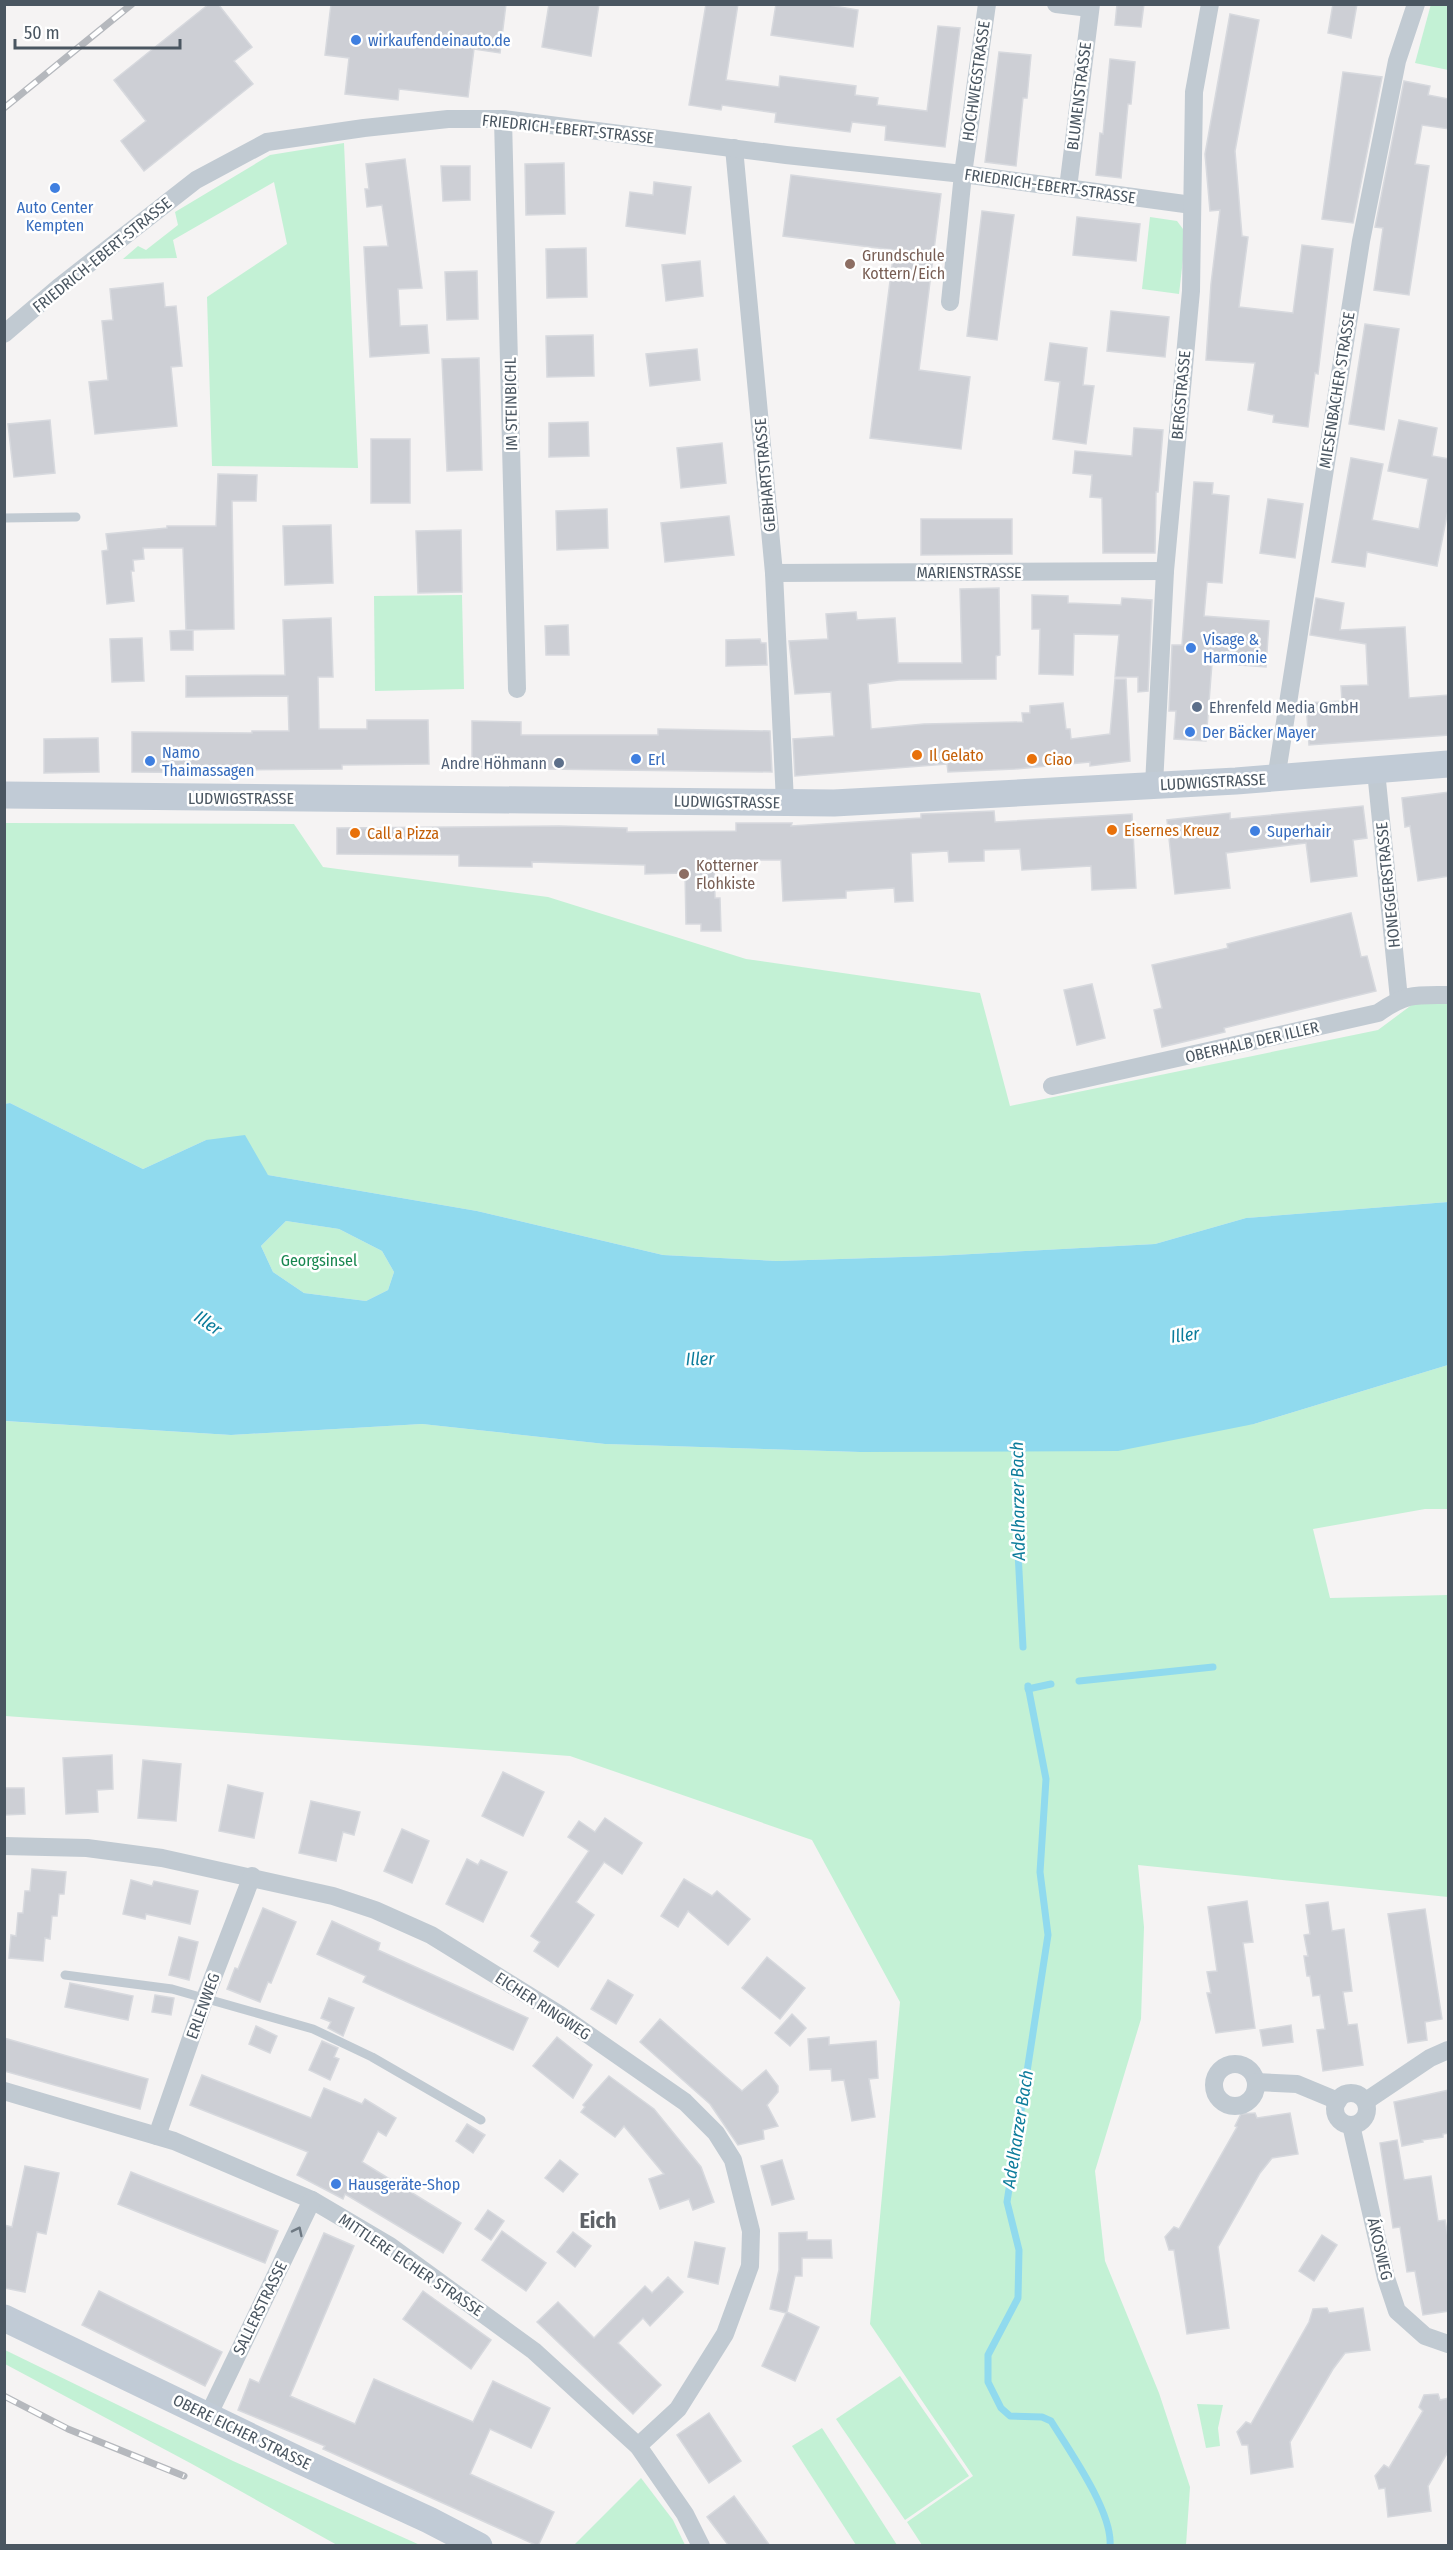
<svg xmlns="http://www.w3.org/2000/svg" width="1453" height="2550" font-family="'Fira Sans Condensed',sans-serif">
<rect width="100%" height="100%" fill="#f5f3f3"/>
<g fill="#c3f1d5">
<polygon points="1431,4 1448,5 1448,70 1415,63"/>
<polygon points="344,143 358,468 212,466 207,297 287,244 274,182 173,240 177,258 123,259 138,246 146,250 178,225 175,212 270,155"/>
<polygon points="1150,217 1177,221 1186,233 1179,294 1142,289"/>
<polygon points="462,595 464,689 375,691 374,596"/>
<polygon points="5,823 294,824 323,867 548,897 746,959 980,993 1010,1106 1378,1030 1417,1001 1448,1001 1448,1202 1246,1218 1155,1244 935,1256 777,1261 663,1255 477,1211 268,1175 206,1140 143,1169 10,1103 5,1104"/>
<polygon points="286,1221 339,1229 382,1251 394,1272 388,1290 366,1301 304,1293 273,1272 261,1246"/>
<polygon points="1448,1365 1448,1509 1425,1509 1313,1529 1330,1598 1447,1595 1448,1897 1138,1865 1144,1927 1141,2019 1095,2171 1105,2261 1159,2393 1190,2487 1186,2545 922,2545 907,2522 973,2476 870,2324 900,2002 812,1840 570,1756 5,1716 4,1421 231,1435 422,1424 605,1444 860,1452 1254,1424"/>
<polygon points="5,2350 233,2461 420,2545 337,2545 192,2464 5,2364"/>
<polygon points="900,2376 969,2476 905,2520 836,2419"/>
<polygon points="1197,2404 1223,2405 1218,2428 1220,2446 1206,2448"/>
<polygon points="822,2428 897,2545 856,2545 792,2446"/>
<polygon points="641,2478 673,2520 685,2545 574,2545"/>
</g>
<path fill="#90daee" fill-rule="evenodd" d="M10,1103L143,1169L206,1140L245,1135L268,1175L477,1211L663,1255L777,1261L935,1256L1155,1244L1246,1218L1448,1202V1365L1254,1424L1118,1451L860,1452L605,1444L422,1424L231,1435L5,1421L4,1104ZM286,1221L339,1229L382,1251L394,1272L388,1290L366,1301L304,1293L273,1272L261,1246Z"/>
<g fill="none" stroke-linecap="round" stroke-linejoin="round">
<g stroke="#90daee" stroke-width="7">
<polyline points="1015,1443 1016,1514 1023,1647"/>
<polyline points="1079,1681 1213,1667"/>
<path d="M1028,1686L1046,1779L1040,1872L1048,1935L1007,2202L1019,2250L1018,2298L988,2355V2382L1001,2408L1010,2416L1042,2417L1051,2421C1069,2450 1113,2512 1110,2546"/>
<polyline points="1028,1689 1051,1684"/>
</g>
</g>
<g fill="#cdcfd5" stroke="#d7d9de" stroke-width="1.5">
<polygon points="209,4 218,4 252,47 234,61 253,84 144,171 121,141 146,121 114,80"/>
<polygon points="331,4 506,4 500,53 474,49 468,97 399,89 398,100 345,94 349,58 325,55"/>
<polygon points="549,4 599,4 591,56 542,47"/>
<polygon points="706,4 738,4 726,80 779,87 780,76 856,86 855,95 878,98 877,105 927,111 938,26 960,28 945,147 885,140 886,126 852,122 850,132 775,122 776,113 722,105 721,110 689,105"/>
<polygon points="776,4 823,4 858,10 853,47 771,35"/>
<polygon points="1117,4 1144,4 1141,27 1115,25"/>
<polygon points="1333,4 1357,4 1351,38 1328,33"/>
<polygon points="1230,14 1259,20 1235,151 1242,236 1248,237 1239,307 1293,313 1302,245 1333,249 1318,374 1315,373 1308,427 1273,422 1274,415 1248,410 1255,363 1206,360 1211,284 1220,210 1210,211 1205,154"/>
<polygon points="999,52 1031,55 1027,98 1023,98 1016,166 985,162"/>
<polygon points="1110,59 1135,62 1131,104 1128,104 1121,178 1096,175 1100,133 1103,134"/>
<polygon points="1343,72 1382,77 1353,223 1322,219"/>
<polygon points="1404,81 1430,86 1428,95 1449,99 1449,129 1422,125 1415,164 1429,166 1409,295 1374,290 1383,228 1375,227"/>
<polygon points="405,159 422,288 398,289 400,326 427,325 429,353 370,357 364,247 388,246 382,205 367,207 365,189 369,189 366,164"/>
<polygon points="564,163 565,214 526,215 525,164"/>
<polygon points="441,166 470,166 470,200 443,201"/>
<polygon points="791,175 941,194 919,370 970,377 961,449 870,438 894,250 783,236"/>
<polygon points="654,182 691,187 685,234 626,226 630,192 653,195"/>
<polygon points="982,211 1014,215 997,340 967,336"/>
<polygon points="1077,217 1140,224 1136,261 1073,255"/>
<polygon points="586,248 587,297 547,298 546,249"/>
<polygon points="700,261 703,296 666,301 662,265"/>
<polygon points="477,271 478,319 447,320 445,272"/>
<polygon points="163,283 165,307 176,306 182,366 171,367 177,426 95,434 89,382 108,380 102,321 113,320 110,289"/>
<polygon points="1111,311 1169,317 1165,357 1107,351"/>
<polygon points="1365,324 1399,329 1384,430 1349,424"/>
<polygon points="593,335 594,376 547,377 546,336"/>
<polygon points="1050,343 1087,348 1083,385 1094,386 1086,444 1053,439 1060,382 1045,380"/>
<polygon points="697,349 700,380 650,386 646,354"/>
<polygon points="479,358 482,470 447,471 442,359"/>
<polygon points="50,420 55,473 14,477 8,424"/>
<polygon points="1399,420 1437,428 1432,456 1449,459 1449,505 1437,566 1367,552 1365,567 1332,562 1351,458 1383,464 1372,520 1419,529 1428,479 1388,471"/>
<polygon points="588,422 589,456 549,457 549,423"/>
<polygon points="1134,428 1163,430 1158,492 1156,492 1155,553 1103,553 1102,498 1090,497 1092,475 1073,473 1075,451 1132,456"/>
<rect x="371" y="439" width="39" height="64"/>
<polygon points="722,443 726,483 681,488 677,448"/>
<polygon points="218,474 257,475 256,501 232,501 234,629 186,630 183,548 143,548 144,559 133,560 134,571 131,571 134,601 107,604 102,551 108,550 106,534 167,528 167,526 216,526"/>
<polygon points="1194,482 1213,483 1212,494 1229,496 1222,583 1207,582 1204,616 1269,621 1266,667 1212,663 1206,741 1174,739 1176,711 1169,711 1172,645 1182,645"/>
<polygon points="1268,499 1303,504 1295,558 1260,553"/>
<polygon points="607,509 608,548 557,550 556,511"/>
<polygon points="729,516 734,555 665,562 661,523"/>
<polygon points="921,519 1012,519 1012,554 921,555"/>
<polygon points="331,525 333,583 285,585 283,526"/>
<polygon points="461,530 462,592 418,593 416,531"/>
<polygon points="999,588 1000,655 996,656 996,679 899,680 868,684 871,729 924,724 1023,722 1022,713 1030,713 1030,706 1063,703 1066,729 1070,729 1071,739 1110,734 1115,679 1126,679 1130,761 1090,766 1090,762 1015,769 948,772 947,764 795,776 793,739 834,736 831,692 795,694 789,641 828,639 826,614 856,612 857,620 895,618 898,663 962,663 960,589"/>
<polygon points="1032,595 1068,596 1068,603 1121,605 1122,598 1152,600 1148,691 1138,692 1138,677 1115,677 1119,635 1074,634 1073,675 1039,674 1040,629 1032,629"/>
<polygon points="1316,598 1344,603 1340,630 1405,627 1409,698 1449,695 1449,735 1309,745 1306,703 1342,701 1341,686 1368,685 1366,644 1310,635"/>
<polygon points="331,618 333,677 318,677 319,729 367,729 367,720 428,720 429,764 342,765 342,769 234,770 234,773 132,772 132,732 252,733 252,731 289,731 288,696 186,697 186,676 285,675 283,620"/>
<polygon points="568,625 569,655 546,655 545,626"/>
<polygon points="193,630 193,650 171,650 170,631"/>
<polygon points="142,638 144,681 112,682 110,639"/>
<polygon points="760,639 761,643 766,643 767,665 726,666 726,640"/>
<polygon points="472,721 521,722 521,735 658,735 658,729 770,731 772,772 472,768"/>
<polygon points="98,738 99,772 44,773 44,739"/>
<polygon points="1449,792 1449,876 1418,881 1410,826 1405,827 1402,798"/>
<polygon points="1363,806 1367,838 1353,840 1357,876 1311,882 1306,843 1226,853 1230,888 1175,894 1167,820 1230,813 1230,819"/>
<polygon points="994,811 995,822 1132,814 1136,888 1092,890 1091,866 1022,870 1020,849 984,850 984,861 949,862 948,851 911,853 913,901 895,902 894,888 846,891 846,898 783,901 781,860 714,860 715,898 720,898 721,931 701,931 701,924 686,924 685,873 645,874 645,865 532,862 532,867 459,866 459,855 337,854 337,828 559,826 627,828 627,832 736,831 736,823 792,823 791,826 921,818 921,814"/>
<polygon points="1351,913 1361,957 1367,956 1376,991 1224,1028 1225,1032 1162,1047 1154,1010 1162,1008 1152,965 1228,948 1227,944"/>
<polygon points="1092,984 1105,1038 1077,1045 1064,990"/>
<polygon points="112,1755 113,1789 97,1790 98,1812 66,1814 63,1758"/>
<polygon points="143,1760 181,1764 176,1821 138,1818"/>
<polygon points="503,1772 544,1792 523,1836 482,1816"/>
<polygon points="228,1785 263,1793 254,1838 219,1831"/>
<polygon points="4,1788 24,1788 25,1814 4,1815"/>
<polygon points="311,1801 360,1812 354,1835 343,1832 336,1861 299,1853"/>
<polygon points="605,1818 642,1843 622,1874 604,1862 576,1902 594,1915 558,1967 534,1951 540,1942 531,1936 589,1851 568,1837 579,1821 595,1832"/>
<polygon points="402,1829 429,1841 412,1883 384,1871"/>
<polygon points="467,1859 478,1865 481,1860 507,1872 483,1922 446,1904"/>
<polygon points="32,1869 66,1872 64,1894 59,1894 57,1916 52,1916 50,1939 45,1938 43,1961 9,1958 11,1935 16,1936 18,1913 23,1913 25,1891 30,1891"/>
<polygon points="684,1879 712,1896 717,1891 750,1919 728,1945 688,1911 678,1927 661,1916"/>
<polygon points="131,1880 152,1886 154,1881 198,1891 190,1924 146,1914 145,1919 123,1914"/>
<polygon points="1247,1901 1253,1942 1243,1943 1255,2028 1216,2033 1207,1993 1211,1993 1207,1972 1217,1971 1208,1907"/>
<polygon points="1328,1902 1332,1931 1344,1929 1352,1991 1343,1992 1348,2025 1357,2024 1363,2065 1323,2071 1317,2030 1325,2029 1320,1995 1313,1996 1310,1976 1307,1976 1304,1956 1308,1956 1304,1935 1310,1934 1306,1905"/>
<polygon points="263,1908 296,1922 271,1983 268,1982 260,2002 227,1989 235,1968 238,1969"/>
<polygon points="1425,1909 1442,2019 1425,2022 1427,2040 1408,2043 1388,1914"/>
<polygon points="332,1921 380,1943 378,1950 528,2018 513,2050 363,1982 366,1976 317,1954"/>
<polygon points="179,1937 198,1942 189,1980 169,1975"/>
<polygon points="767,1957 805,1988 780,2019 742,1988"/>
<polygon points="608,1980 633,1995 616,2024 591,2009"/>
<polygon points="70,1983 133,1996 128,2020 65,2007"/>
<polygon points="155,1995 174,1998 171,2015 152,2012"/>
<polygon points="329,1998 354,2008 343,2036 328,2028 331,2022 321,2018"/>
<polygon points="792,2014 806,2028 790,2046 775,2033"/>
<polygon points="660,2019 742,2091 766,2070 778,2086 778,2092 767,2105 778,2126 763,2130 764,2139 738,2145 710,2104 640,2042"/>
<polygon points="1291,2025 1293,2042 1263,2046 1260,2030"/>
<polygon points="256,2026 277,2036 270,2053 249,2044"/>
<polygon points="557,2037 592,2065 573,2098 533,2066"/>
<polygon points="829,2037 829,2045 876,2041 878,2078 869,2079 875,2117 852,2121 844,2080 832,2081 831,2069 810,2070 808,2039"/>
<polygon points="4,2038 148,2079 140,2109 4,2071"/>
<polygon points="322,2041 338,2048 334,2057 339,2059 330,2080 309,2070"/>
<polygon points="202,2075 311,2118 324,2088 362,2104 365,2099 396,2118 386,2136 378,2131 362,2162 461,2223 443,2253 345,2194 343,2199 297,2175 308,2152 190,2105"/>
<polygon points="609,2076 654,2109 701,2167 714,2202 693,2210 689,2199 660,2209 649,2179 664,2174 624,2126 615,2137 581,2112 585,2107 583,2105"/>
<polygon points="1449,2090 1449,2133 1443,2134 1443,2137 1422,2140 1423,2142 1402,2146 1394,2102"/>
<polygon points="1255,2113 1257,2118 1290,2113 1298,2154 1272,2158 1260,2173 1218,2247 1229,2328 1187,2334 1174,2250 1169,2250 1165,2237 1174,2227 1179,2229 1237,2127 1235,2126 1241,2114"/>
<polygon points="467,2124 485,2135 473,2153 456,2141"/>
<polygon points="1397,2140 1404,2180 1431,2176 1438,2221 1445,2220 1449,2242 1449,2311 1423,2315 1415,2271 1407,2272 1400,2227 1393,2228 1380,2143"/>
<polygon points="560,2160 578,2174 563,2192 545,2178"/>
<polygon points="782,2160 794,2199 772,2205 761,2166"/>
<polygon points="25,2166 59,2173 46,2234 37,2232 25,2292 4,2288 4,2225 12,2227"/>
<polygon points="131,2172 278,2231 265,2263 118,2204"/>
<polygon points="488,2210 504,2221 491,2240 475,2229"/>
<polygon points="502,2231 546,2263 526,2291 482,2260"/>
<polygon points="573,2232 591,2246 575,2267 557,2252"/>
<polygon points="807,2232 807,2240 831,2240 832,2258 802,2258 802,2276 795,2276 787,2312 819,2327 795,2381 762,2366 786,2313 770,2309 779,2270 779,2233"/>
<polygon points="324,2233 354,2246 290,2396 355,2424 374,2379 473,2422 493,2381 550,2408 531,2448 490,2429 470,2474 554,2512 538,2546 323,2449 325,2446 238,2410 250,2379 259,2383"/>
<polygon points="1322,2235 1337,2245 1314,2281 1299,2271"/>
<polygon points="695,2242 725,2248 718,2284 688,2277"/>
<polygon points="668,2277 683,2292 650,2326 643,2318 618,2343 661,2385 633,2414 537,2322 558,2302 594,2338 645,2286 652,2293"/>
<polygon points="99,2291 222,2352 205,2386 82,2325"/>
<polygon points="423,2291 491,2340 471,2369 403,2319"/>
<polygon points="1327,2308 1329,2313 1363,2308 1370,2350 1345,2353 1333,2369 1290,2442 1293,2467 1251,2474 1248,2445 1242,2445 1237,2432 1246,2422 1251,2424 1309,2322 1313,2309"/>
<polygon points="1438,2394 1440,2400 1449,2398 1449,2450 1428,2486 1431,2511 1388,2517 1385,2488 1379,2489 1375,2476 1384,2465 1389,2468 1423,2411 1419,2407 1424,2395"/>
<polygon points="709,2413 741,2461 709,2483 677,2435"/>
<polygon points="734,2496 753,2522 770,2546 729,2546 707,2517"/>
</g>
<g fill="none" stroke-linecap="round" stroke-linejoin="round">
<g stroke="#c1cad2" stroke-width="9">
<polyline points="4,518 76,517"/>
<polyline points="65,1975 172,1989 313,2029 372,2057 481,2120"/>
</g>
<g stroke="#c1cad2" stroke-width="18">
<polyline points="1056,4 1090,8"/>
<polyline points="503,119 517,689"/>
<polyline points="734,148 774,573 785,802"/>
<polyline points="1068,188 1091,4"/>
<polyline points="950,302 963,174 987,4"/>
<polyline points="4,334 59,287 196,180 267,142 364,128 448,119 503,119 786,155 963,174 1192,205"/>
<polyline points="774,573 1165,571"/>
<polyline points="1376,771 1399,999"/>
<polyline points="1276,779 1361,241 1397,61 1416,4"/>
<polyline points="1154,785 1165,571 1191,291 1194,92 1210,4"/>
<path d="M1052,1086L1378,1013C1407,993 1415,995 1448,995"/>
<polyline points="4,1846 87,1848 162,1858 333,1896 375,1910 431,1935 486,1969 560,2015 685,2102 716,2133 733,2160 751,2231 750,2266 725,2334 678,2409 638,2446"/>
<circle cx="1235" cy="2085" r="21"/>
<polyline points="1256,2082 1297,2084 1338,2101"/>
<polyline points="4,2091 174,2141 312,2200 390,2246 534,2351 638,2446 685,2514 701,2546"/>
<circle cx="1351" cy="2109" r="16"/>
<polyline points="1366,2101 1430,2058 1448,2050"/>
<polyline points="1351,2125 1386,2278 1397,2311 1425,2336 1448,2344"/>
<polyline points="157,2136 205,1998 252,1876"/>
<polyline points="208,2416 312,2200"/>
</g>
<g stroke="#c1cbd6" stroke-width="27">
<polyline points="4,795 834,803 1236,781 1448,764"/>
<polyline points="4,2318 301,2461 429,2520 479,2546"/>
</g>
<defs>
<g id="rail">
<polyline points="4,108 132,4"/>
<polyline points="4,2396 68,2429 184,2476"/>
</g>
</defs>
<use href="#rail" stroke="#b5b8bd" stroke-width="7"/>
<use href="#rail" stroke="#fff" stroke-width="4.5" stroke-dasharray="14" stroke-linecap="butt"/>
</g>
<defs><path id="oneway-chevron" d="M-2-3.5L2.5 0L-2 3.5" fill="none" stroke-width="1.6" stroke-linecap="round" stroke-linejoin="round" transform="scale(1.5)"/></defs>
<use stroke="#6e7983" href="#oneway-chevron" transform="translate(298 2231) rotate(-64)"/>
<g fill="#3f7fe0" stroke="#fff" stroke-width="2">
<circle cx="356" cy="40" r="6"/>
<circle cx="55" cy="188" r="6"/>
<circle cx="1191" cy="648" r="6"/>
<circle cx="1190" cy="732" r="6"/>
<circle cx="636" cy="759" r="6"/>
<circle cx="150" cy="761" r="6"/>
<circle cx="1255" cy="831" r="6"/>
<circle cx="336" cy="2184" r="6"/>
</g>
<g fill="#8d6e63" stroke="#fff" stroke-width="2">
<circle cx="850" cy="264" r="6"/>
<circle cx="684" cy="874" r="6"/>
</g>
<g fill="#5c6f8a" stroke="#fff" stroke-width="2">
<circle cx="1197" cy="707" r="6"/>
<circle cx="559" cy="763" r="6"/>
</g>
<g fill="#e8710a" stroke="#fff" stroke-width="2">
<circle cx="917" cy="755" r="6"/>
<circle cx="1032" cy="759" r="6"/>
<circle cx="1112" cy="830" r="6"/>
<circle cx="355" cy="833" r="6"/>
</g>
<g text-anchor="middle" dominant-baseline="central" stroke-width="5" stroke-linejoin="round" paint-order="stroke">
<g font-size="16" fill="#366cbe" stroke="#fff" text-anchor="start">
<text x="368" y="40">wirkaufendeinauto.de</text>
<text x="55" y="207" text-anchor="middle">Auto Center<tspan x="55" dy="18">Kempten</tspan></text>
<text x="1203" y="639">Visage &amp;<tspan x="1203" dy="18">Harmonie</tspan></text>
<text x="1202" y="732">Der Bäcker Mayer</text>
<text x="162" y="752">Namo<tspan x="162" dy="18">Thaimassagen</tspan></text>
<text x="648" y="759">Erl</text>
<text x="1267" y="831">Superhair</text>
<text x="348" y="2184">Hausgeräte-Shop</text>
</g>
<g font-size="16" fill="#4a5661" stroke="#fff">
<text transform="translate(976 81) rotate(-82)">HOCHWEGSTRASSE</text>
<text transform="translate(1079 96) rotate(-83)">BLUMENSTRASSE</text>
<text transform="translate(568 129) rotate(6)">FRIEDRICH-EBERT-STRASSE</text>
<text transform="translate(1050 186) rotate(8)">FRIEDRICH-EBERT-STRASSE</text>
<text transform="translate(102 255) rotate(-39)">FRIEDRICH-EBERT-STRASSE</text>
<text transform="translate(1337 390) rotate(-81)">MIESENBACHER STRASSE</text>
<text transform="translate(1181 395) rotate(-85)">BERGSTRASSE</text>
<text transform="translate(511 404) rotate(-91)">IM STEINBICHL</text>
<text transform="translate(765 475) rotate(-95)">GEBHARTSTRASSE</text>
<text x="969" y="572">MARIENSTRASSE</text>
<text transform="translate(1213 782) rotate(-3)">LUDWIGSTRASSE</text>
<text x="241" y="798">LUDWIGSTRASSE</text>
<text transform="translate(727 802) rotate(1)">LUDWIGSTRASSE</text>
<text transform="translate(1388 885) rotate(-96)">HONEGGERSTRASSE</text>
<text transform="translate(1252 1042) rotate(-13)">OBERHALB DER ILLER</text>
<text transform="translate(203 2006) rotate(-70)">ERLENWEG</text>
<text transform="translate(543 2006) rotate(33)">EICHER RINGWEG</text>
<text transform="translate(1380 2249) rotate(77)">ÁKOSWEG</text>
<text transform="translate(411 2265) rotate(34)">MITTLERE EICHER STRASSE</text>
<text transform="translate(260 2308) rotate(-64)">SALLERSTRASSE</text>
<text transform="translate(242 2432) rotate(26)">OBERE EICHER STRASSE</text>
</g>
<g font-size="16" fill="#785e54" stroke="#fff" text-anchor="start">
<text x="862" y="255">Grundschule<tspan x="862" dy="18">Kottern/Eich</tspan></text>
<text x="696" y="865">Kotterner<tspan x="696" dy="18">Flohkiste</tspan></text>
</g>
<g font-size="16" fill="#4e5e75" stroke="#fff" text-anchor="start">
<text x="1209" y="707">Ehrenfeld Media GmbH</text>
<text x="547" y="763" text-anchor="end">Andre Höhmann</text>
</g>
<g font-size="16" fill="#c56008" stroke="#fff" text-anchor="start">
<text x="929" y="755">Il Gelato</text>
<text x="1044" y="759">Ciao</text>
<text x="1124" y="830">Eisernes Kreuz</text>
<text x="367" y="833">Call a Pizza</text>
</g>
<g font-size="16" fill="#17864f" stroke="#fff">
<text x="319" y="1260">Georgsinsel</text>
</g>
<g font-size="18" font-style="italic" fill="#0c7c9b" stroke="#fff">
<text transform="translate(208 1323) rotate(35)">Iller</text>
<text transform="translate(1185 1335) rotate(-7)">Iller</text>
<text transform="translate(700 1359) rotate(-1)">Iller</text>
<text transform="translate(1018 1501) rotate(-91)">Adelharzer Bach</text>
<text transform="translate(1018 2129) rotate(-81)">Adelharzer Bach</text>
</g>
<g font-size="22" font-weight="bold" fill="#5f6368" stroke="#fff">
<text x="598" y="2220">Eich</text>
</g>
</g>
<rect width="1453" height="2550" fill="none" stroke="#4a5661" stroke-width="12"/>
<path d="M15 39v9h165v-9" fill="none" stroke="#4a5661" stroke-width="3"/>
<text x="24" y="39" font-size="18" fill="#4a5661" stroke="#ffffff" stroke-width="4.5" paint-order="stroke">50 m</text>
</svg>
